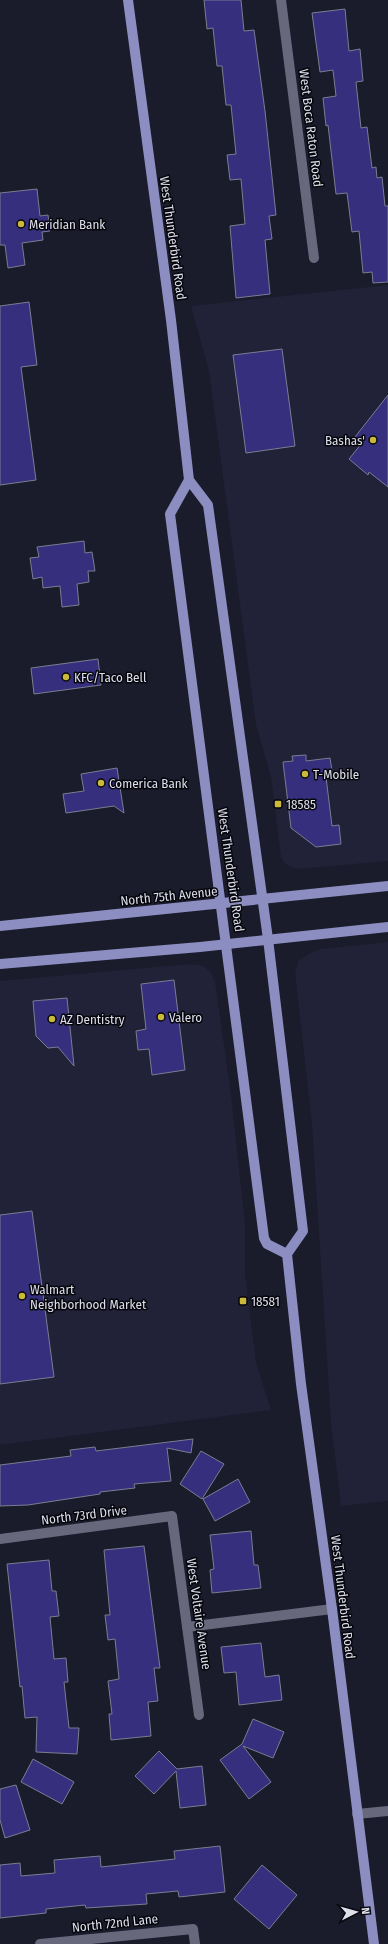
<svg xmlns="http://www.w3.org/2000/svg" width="388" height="1944" font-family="'Fira Sans Condensed',sans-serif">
<rect width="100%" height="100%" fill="#1a1b2b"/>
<g fill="#212137">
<polygon points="388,285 388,861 298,869 291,867 283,861 281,857 271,777 256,725 209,371 191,306"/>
<polygon points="388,942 388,1501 341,1506 331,1423 312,1124 295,972 299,960 312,952 321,949"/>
<polygon points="190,964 204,966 211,973 215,982 231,1094 245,1223 245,1274 256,1362 271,1410 0,1445 0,981"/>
</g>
<g fill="#352f7e" stroke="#7b7d91">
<polygon points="204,0 241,0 244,31 254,30 265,111 276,215 269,216 272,239 265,240 270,294 236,298 230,226 245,224 241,179 230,180 227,155 236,154 231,105 226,105 222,66 217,66 213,28 207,29"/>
<polygon points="345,9 349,51 360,49 363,81 356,82 361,128 367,127 372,168 376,167 377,178 382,177 385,206 388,206 388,282 373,283 372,272 363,273 359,231 352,232 347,193 336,194 328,125 326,126 323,98 336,96 333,70 320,72 312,13"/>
<polygon points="37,189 40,216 48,215 50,231 42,232 43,240 22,243 25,265 8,268 5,245 0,245 0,193"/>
<polygon points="29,302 37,365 21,367 36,480 0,485 0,306"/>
<polygon points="282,349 295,446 246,453 233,355"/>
<polygon points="388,395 388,487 369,472 368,475 349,459 362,443 355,437"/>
<polygon points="84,541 85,553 92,552 95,571 88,571 89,582 77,584 79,605 62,607 60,586 43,588 42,577 33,579 30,558 39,557 37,547"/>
<polygon points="98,659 101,685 34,694 31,668"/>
<polygon points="306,755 306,761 330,758 333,777 326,777 332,826 339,825 341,844 316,847 291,828 283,762 293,761 292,756"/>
<polygon points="117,768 124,813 114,806 66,813 63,794 84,791 81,774"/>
<polygon points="174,980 185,1070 152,1075 149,1049 138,1050 136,1031 146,1029 141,984"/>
<polygon points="67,998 74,1066 58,1047 48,1048 36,1036 33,1001"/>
<polygon points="32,1211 54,1377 0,1384 0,1215"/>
<polygon points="193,1439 191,1453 167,1448 171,1481 134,1484 135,1488 100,1492 100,1494 28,1505 0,1506 0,1465 71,1456 70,1450 95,1447 96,1451"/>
<polygon points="201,1451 224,1464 202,1499 180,1484"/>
<polygon points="238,1479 250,1502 215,1521 203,1499"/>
<polygon points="251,1531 254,1565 258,1565 261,1588 212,1593 210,1570 214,1569 210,1535"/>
<polygon points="144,1546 160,1668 154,1668 158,1701 148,1702 151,1736 111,1740 109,1714 112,1714 108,1681 119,1679 115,1639 108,1640 105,1615 110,1615 104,1550"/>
<polygon points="49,1560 52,1591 56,1591 59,1616 50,1617 54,1659 66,1658 68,1682 64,1682 69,1728 79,1728 77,1754 36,1752 37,1717 25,1718 22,1686 20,1687 7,1564"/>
<polygon points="261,1643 265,1677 279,1675 282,1700 239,1705 236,1672 224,1673 221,1647"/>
<polygon points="253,1719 284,1732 273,1758 243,1746 271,1782 249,1799 220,1760 242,1744"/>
<polygon points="159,1751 177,1769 202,1766 206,1805 180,1808 176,1771 154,1794 135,1776"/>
<polygon points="33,1759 74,1782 62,1804 21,1782"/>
<polygon points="16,1785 30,1830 5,1838 0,1820 0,1789"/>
<polygon points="220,1846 225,1892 179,1897 178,1891 146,1894 147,1904 86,1908 85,1905 46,1909 46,1913 0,1918 0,1865 20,1863 21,1876 55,1873 54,1860 100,1856 101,1867 175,1859 174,1851"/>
<polygon points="262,1865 297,1895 269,1929 234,1899"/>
</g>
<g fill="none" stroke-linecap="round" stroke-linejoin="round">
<g stroke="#67687c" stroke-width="10">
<polyline points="281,0 314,258"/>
<polyline points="0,1539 172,1516 199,1715"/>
<polyline points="187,1627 332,1609"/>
<polyline points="357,1814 388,1811"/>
<polyline points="40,1944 193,1929 195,1944"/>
</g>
<g stroke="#8c8ec1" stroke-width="10">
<polyline points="128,0 171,320 189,480 208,505 268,939 303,1231 287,1254 301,1384 332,1609 374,1944"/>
<polyline points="189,480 170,514 264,1238 267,1244 287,1254"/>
<polyline points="0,926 388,886"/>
<polyline points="0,964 200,947 388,927"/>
</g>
</g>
<g fill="#cbba39" stroke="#06060d" stroke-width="1.5">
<circle cx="21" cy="224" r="4"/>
<circle cx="373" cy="440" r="4"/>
<circle cx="66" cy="677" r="4"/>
<circle cx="305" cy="774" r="4"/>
<circle cx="101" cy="783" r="4"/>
<rect x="274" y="800" width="8" height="8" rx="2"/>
<circle cx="161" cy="1017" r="4"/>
<circle cx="52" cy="1019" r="4"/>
<circle cx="22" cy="1296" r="4"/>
<rect x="239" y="1297" width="8" height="8" rx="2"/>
</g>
<g text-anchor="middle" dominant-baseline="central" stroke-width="3" stroke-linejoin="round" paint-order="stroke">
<g font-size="13" fill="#dedfeb" stroke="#06060d">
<text transform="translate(311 128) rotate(83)">West Boca Raton Road</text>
<text transform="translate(173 238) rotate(82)">West Thunderbird Road</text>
<text transform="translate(231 870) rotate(82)">West Thunderbird Road</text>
<text transform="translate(169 896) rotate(-6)">North 75th Avenue</text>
<text transform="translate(84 1515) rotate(-7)">North 73rd Drive</text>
<text transform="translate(343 1597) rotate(83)">West Thunderbird Road</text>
<text transform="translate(199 1614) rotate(82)">West Voltaire Avenue</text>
<text transform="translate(115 1923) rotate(-6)">North 72nd Lane</text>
</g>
<g font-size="13" fill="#dedfeb" stroke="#06060d" text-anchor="start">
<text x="29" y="224">Meridian Bank</text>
<text x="365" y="440" text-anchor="end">Bashas'</text>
<text x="74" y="677">KFC/Taco Bell</text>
<text x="313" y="774">T-Mobile</text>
<text x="109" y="783">Comerica Bank</text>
<text x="286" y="804">18585</text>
<text x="169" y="1017">Valero</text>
<text x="60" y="1019">AZ Dentistry</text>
<text x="30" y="1289">Walmart<tspan x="30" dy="15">Neighborhood Market</tspan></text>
<text x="251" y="1301">18581</text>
</g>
</g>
<g transform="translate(356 1912) rotate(84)" stroke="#06060d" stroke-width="3" paint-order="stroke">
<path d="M0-3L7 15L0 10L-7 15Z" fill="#dedfeb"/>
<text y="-6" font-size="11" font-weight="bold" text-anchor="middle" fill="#dedfeb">N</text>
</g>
</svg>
